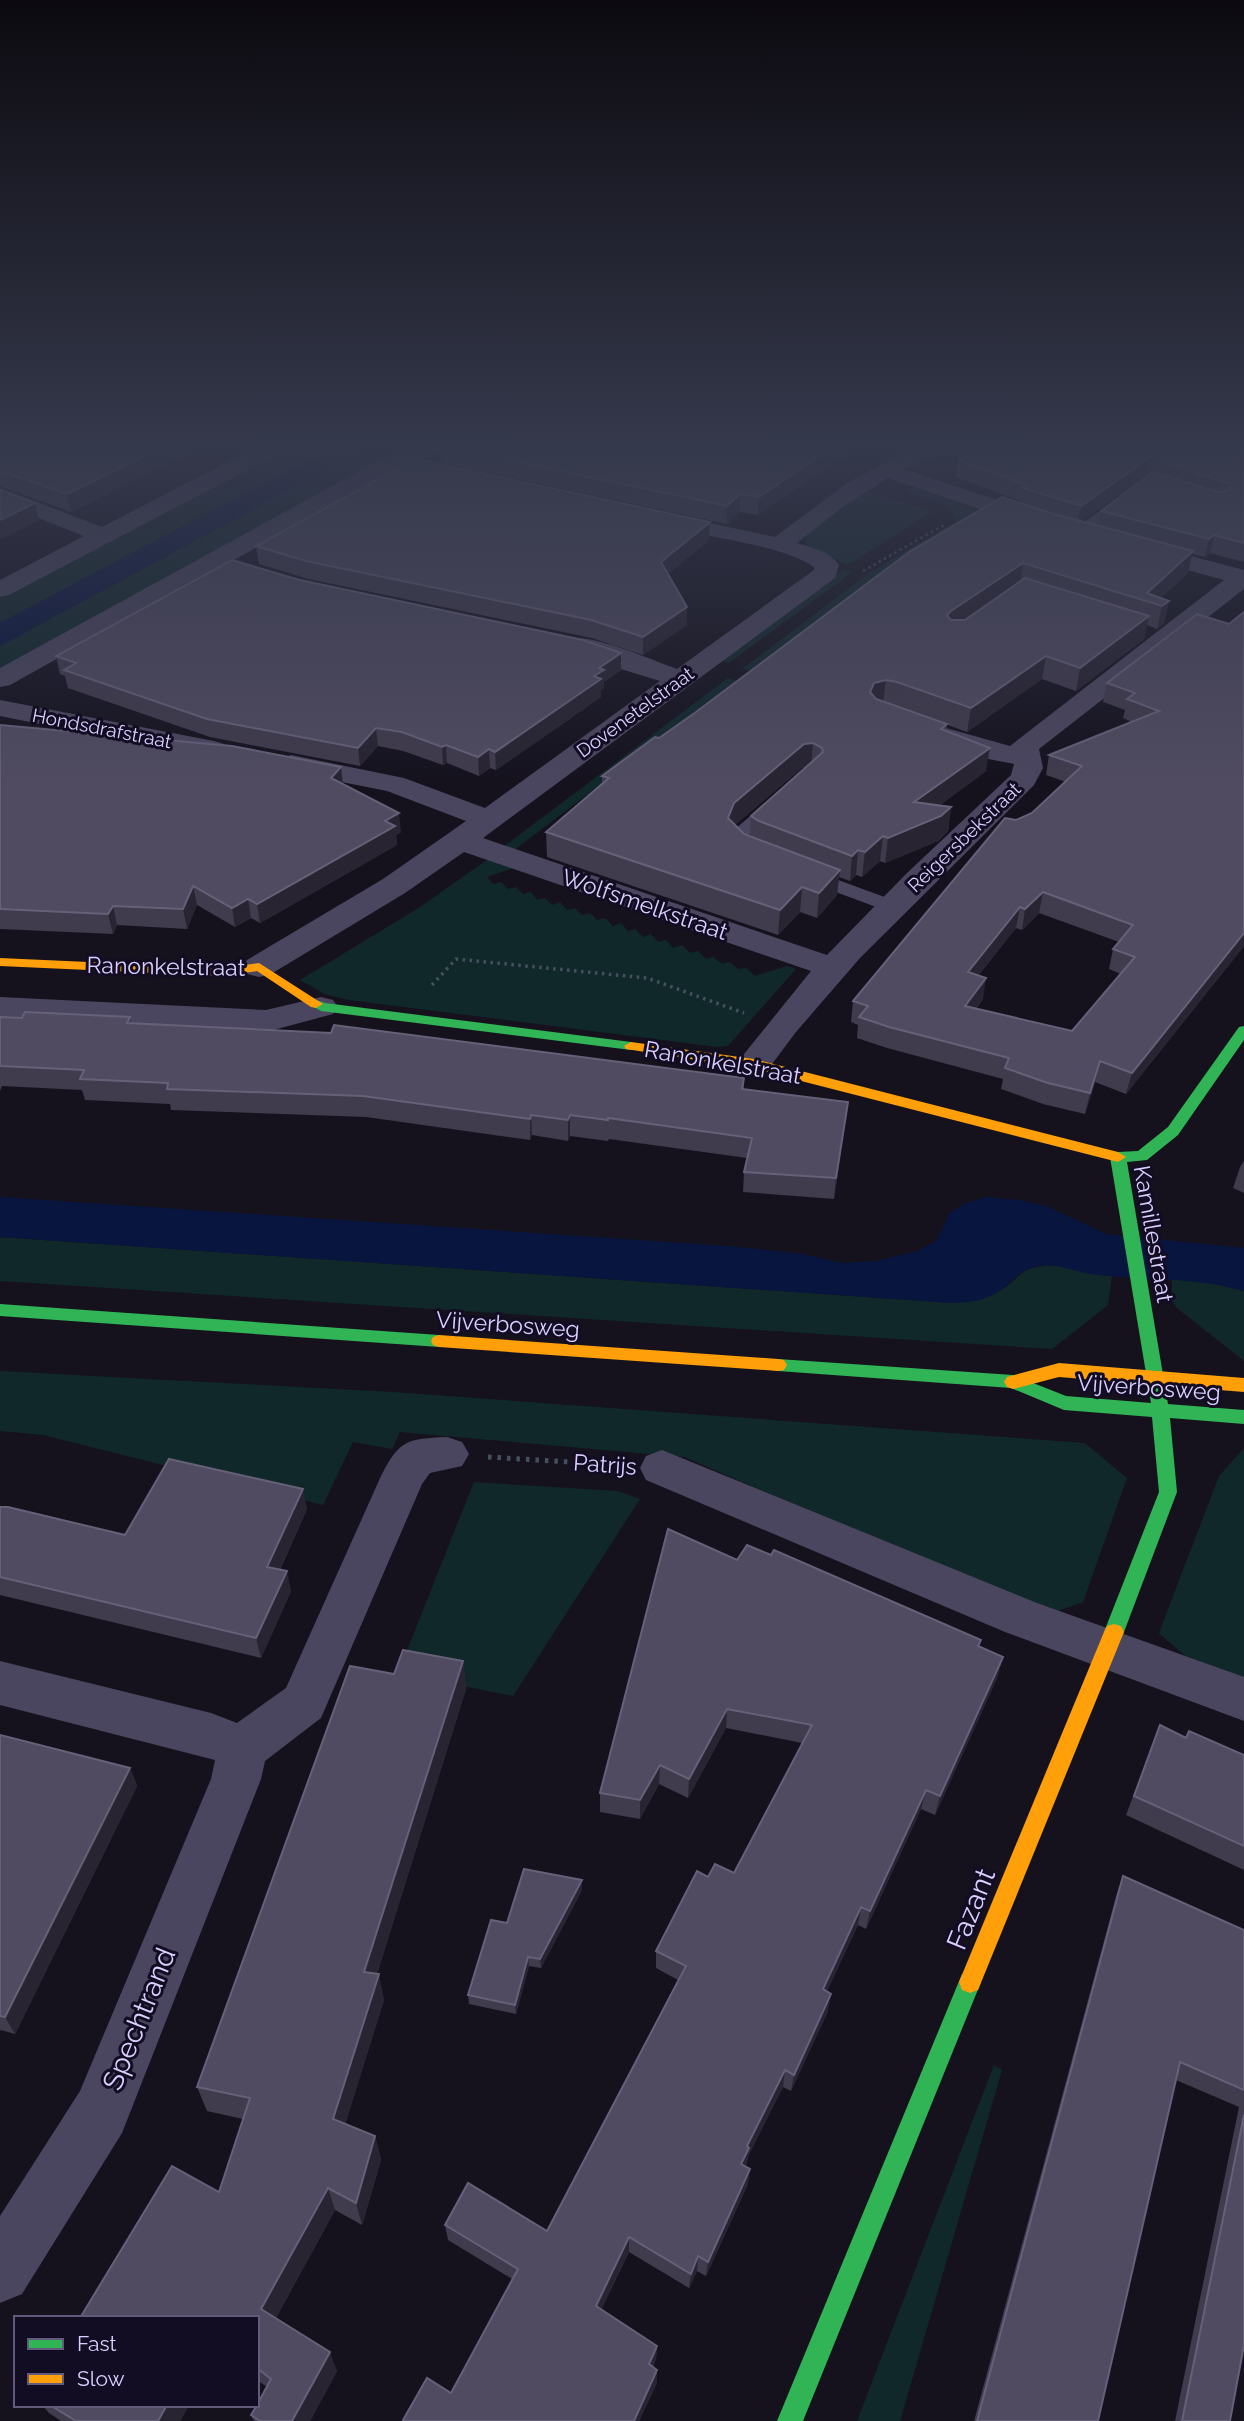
<svg xmlns="http://www.w3.org/2000/svg" width="1244" height="2421" font-family="Raleway,sans-serif">
<rect width="100%" height="100%" fill="#15121e"/>
<g fill="#11282b">
<polygon points="292,445 316,445 386,461 0,672 0,646 331,467 308,460 0,623 0,598"/>
<polygon points="910,486 985,513 880,574 751,671 742,669 872,571 956,521 951,507 909,493"/>
<polygon points="863,491 933,511 848,565 806,544 806,535"/>
<polygon points="844,569 853,572 729,663 721,660"/>
<polygon points="728,678 737,681 513,851 503,847"/>
<polygon points="491,857 517,867 487,877 493,884 501,882 508,889 516,887 523,894 531,892 537,900 545,898 552,905 560,902 567,910 575,908 582,915 590,913 597,920 605,918 613,926 621,923 628,931 635,929 643,937 651,934 658,942 666,940 673,948 682,945 690,953 698,951 706,959 713,957 722,964 730,962 738,969 746,968 755,976 787,966 796,969 728,1046 717,1047 349,1000 325,994 300,980 417,909"/>
<path d="M0,1237L952,1303C967,1299 986,1297 1000,1291C1013,1284 1020,1270 1036,1267C1059,1261 1088,1273 1112,1275L1108,1305L1052,1349L0,1281Z"/>
<polygon points="1172,1279 1210,1282 1244,1291 1244,1361 1177,1308 1172,1300"/>
<polygon points="0,1371 393,1392 1085,1443 1127,1478 1083,1602 1050,1614 684,1457 400,1432 392,1449 353,1442 323,1505 43,1435 0,1431"/>
<polygon points="1244,1448 1244,1680 1184,1655 1159,1633 1219,1476"/>
<polygon points="474,1482 618,1491 640,1499 513,1696 398,1673"/>
<polygon points="994,2065 1002,2070 900,2421 857,2421"/>
</g>
<g fill="#08153f">
<polygon points="308,460 332,467 0,646 0,623"/>
<path d="M0,1197L729,1246L803,1254L842,1263L877,1261L917,1251L937,1240L949,1213L964,1204L986,1197L1019,1200L1046,1206L1106,1234L1244,1248V1291C1190,1276 1144,1281 1090,1274C1072,1271 1056,1263 1038,1266C1022,1269 1014,1280 1002,1289C988,1300 970,1303 952,1303L0,1237Z"/>
</g>
<g fill="none" stroke-linecap="round" stroke-linejoin="round">
<g stroke="#45505f" stroke-width="2.5" stroke-dasharray="2.5 3.5" stroke-linecap="butt">
<polyline points="325,445 345,450"/>
<polyline points="863,571 944,525"/>
</g>
<polyline stroke="#45505f" stroke-width="3.5" stroke-dasharray="2.5 4.5" stroke-linecap="butt" points="432,985 456,959 647,978 744,1013"/>
<polyline stroke="#45505f" stroke-width="5" stroke-dasharray="3.5 6" stroke-linecap="butt" points="488,1457 619,1465"/>
<g fill="#4b465f" fill-rule="evenodd">
<polygon points="1123,495 1128,496 1128,502 1083,536 1073,536 1073,530"/>
<polygon points="773,801 782,806 749,835 747,841 762,854 753,859 747,858 729,843 735,829 767,802"/>
<polygon points="811,870 898,902 900,906 891,912 884,910 804,880 802,876 804,872"/>
</g>
<g fill="#4b465f" fill-rule="evenodd">
<polygon points="260,445 288,445 285,450 9,595 0,597 0,580 84,536 0,503 0,488 102,527"/>
<polygon points="412,445 441,445 438,450 379,479 10,685 0,687 0,668 363,469"/>
<path d="M919,445H950L947,450L904,469L1048,517L1052,522L1048,527H1032L888,478L844,506L797,543C813,548 830,551 839,565L835,578L483,838L827,955L906,874L1011,775L1014,764C992,759 937,752 925,734L929,728L939,726L1010,746L1224,580L1129,554L1126,549L1129,544L1138,542L1244,570V589L1039,749L1043,768L1034,785L860,958L796,1032L766,1072L754,1075L742,1072L736,1064L811,971L464,852L405,893L271,974L259,977L247,974L242,967L247,960L383,879L466,821L387,791L281,770L277,764L281,758L291,755L404,778L485,808L660,681L562,651L558,645L562,639C591,632 648,659 677,669L814,570V567C781,544 694,535 651,524L647,519L651,514L659,512L775,537L847,483Z"/>
<polygon points="0,700 214,741 224,744 228,750 224,756 214,759 0,716"/>
<polygon points="0,997 266,1010 321,997 333,1000 338,1007 333,1014 266,1032 0,1017"/>
<path d="M447,1437L462,1442L469,1454L462,1466L430,1473L422,1484L321,1718L265,1761L261,1779L122,2133L22,2294L0,2303V2216L80,2091L211,1779L215,1760L0,1705V1661L211,1713L237,1723L286,1688L381,1476C400,1439 407,1439 447,1437Z"/>
<polygon points="662,1450 1037,1603 1244,1677 1244,1721 1005,1632 646,1480 640,1468 646,1456"/>
</g>
<g fill="#30b455" fill-rule="evenodd">
<polygon points="316,1000 325,1003 631,1042 638,1046 631,1050 321,1011 309,1004"/>
<polygon points="1244,1026 1244,1040 1178,1135 1147,1160 1127,1162 1168,1404 1244,1410 1244,1424 1170,1418 1177,1492 1124,1632 1121,1638 1114,1640 1107,1638 1104,1632 1159,1492 1152,1417 1064,1410 1011,1388 778,1371 772,1370 769,1365 772,1360 778,1359 1013,1375 1066,1396 1151,1403 1110,1157 1118,1152 1138,1151 1168,1127 1239,1027"/>
<polygon points="0,1304 439,1335 445,1337 447,1341 445,1345 439,1347 0,1316"/>
<polygon points="970,1971 978,1974 981,1982 803,2421 777,2421 962,1974"/>
</g>
<g fill="#ff9f0a" fill-rule="evenodd">
<polygon points="0,958 220,968 259,963 323,1004 316,1008 311,1007 257,971 220,976 0,966"/>
<polygon points="631,1042 754,1059 1118,1152 1126,1157 1118,1162 754,1069 626,1049 624,1046"/>
<polygon points="439,1335 778,1359 784,1360 787,1365 784,1370 778,1371 439,1347 433,1345 431,1341 433,1337"/>
<polygon points="1059,1363 1244,1378 1244,1392 1059,1377 1013,1389 1007,1387 1004,1382 1007,1377"/>
<polygon points="1114,1624 1121,1626 1124,1632 978,1990 970,1993 962,1990 959,1982 1104,1632 1107,1626"/>
</g>
</g>
<g fill="#403b4d" fill-rule="evenodd">
<polygon points="0,445 206,445 71,512 0,486"/>
<polygon points="443,445 860,445 758,515 740,512 727,524 443,463 442,446"/>
<path d="M949,445H1244V562L1210,553L1205,557L1192,554L1188,573L1161,598L1169,601L1164,623L1157,629L1147,625L1144,639L1076,691L1042,679L967,732L893,705L947,724L946,731L986,771L940,805L951,807L948,831L938,841L885,863L880,861L862,877L856,875L850,881L839,877L837,895L817,918L800,912L778,935L547,857L546,832L602,784V776L1020,503L1021,501L956,477L958,460L962,458L948,452ZM1148,475H1149L1101,511L1098,526L1081,521ZM802,768H805L751,816L750,836L744,834L735,825Z"/>
<polygon points="709,540 668,574 687,607 687,625 643,655 592,638 309,579 259,564 256,546"/>
<polygon points="300,580 621,670 604,682 604,688 601,690 601,697 496,770 490,768 479,776 447,763 443,765 403,751 378,746 360,766 210,737 68,688 65,676 60,674 56,656"/>
<path d="M1244,612V946L1126,1094L1095,1082L1085,1114L1043,1104L1001,1089L1003,1079L887,1048L857,1038L858,1025L851,1022L853,1001L1016,820L1032,813L1066,782L1046,775L1049,755L1132,722L1123,718L1125,710L1103,702L1107,683L1229,624ZM1039,913L1119,942L1113,949L1109,969L1121,974L1072,1031L976,1009L983,999L978,976L1016,928L1022,930Z"/>
<polygon points="0,725 343,785 401,832 396,835 397,845 260,923 251,918 235,927 197,905 187,929 117,925 113,934 0,929"/>
<polygon points="0,1017 22,1018 130,1017 131,1023 744,1078 744,1089 848,1102 834,1199 743,1192 744,1172 747,1158 609,1139 608,1141 570,1136 568,1141 532,1135 530,1140 366,1117 171,1110 170,1104 85,1100 82,1090 2,1086 0,1091"/>
<polygon points="1244,1161 1244,1193 1233,1188 1240,1167"/>
<polygon points="0,1507 125,1535 307,1509 280,1570 291,1591 261,1658 0,1595"/>
<polygon points="737,1560 979,1647 998,1676 935,1815 921,1809 866,1929 858,1925 827,1991 828,2011 791,2091 783,2087 748,2156 746,2166 748,2184 706,2276 697,2271 689,2288 629,2252 601,2310 657,2346 656,2359 653,2367 657,2383 639,2421 404,2421 403,2420 451,2393 512,2279 448,2240 445,2225 547,2231 678,1980 656,1968 656,1951 708,1877 734,1873 802,1743 726,1728 688,1798 659,1784 640,1819 600,1812 600,1793"/>
<polygon points="463,1661 466,1689 377,1974 384,2000 345,2124 375,2136 381,2160 362,2225 335,2210 276,2318 337,2371 310,2421 254,2421 251,2415 267,2387 257,2380 257,2318 219,2192 243,2119 207,2111 197,2087 394,1674"/>
<polygon points="1160,1725 1186,1737 1189,1731 1244,1755 1244,1870 1126,1815"/>
<polygon points="0,1735 130,1768 137,1786 15,2034 1,2030 0,2031"/>
<polygon points="1123,1876 1244,1930 1244,2345 1230,2421 1175,2421 1239,2107 1176,2080 1098,2421 974,2421 1117,1893"/>
<polygon points="582,1890 541,1968 529,1966 516,2014 469,2004 468,1995 507,1923"/>
<polygon points="42,2405 189,2405 180,2421 61,2421 49,2413"/>
</g>
<g fill="#282432">
<polygon points="168,445 206,445 71,512 67,494"/>
<polygon points="836,445 860,445 758,515 759,497"/>
<polygon points="1151,457 1148,475 1078,523 1081,506"/>
<polygon points="740,494 740,512 727,524 727,506"/>
<polygon points="35,503 39,521 0,540 0,520"/>
<polygon points="710,522 709,540 661,580 661,562"/>
<polygon points="1214,535 1210,553 1205,557 1209,539"/>
<polygon points="1193,551 1188,573 1155,604 1147,593"/>
<polygon points="1023,563 1020,585 944,638 947,615 951,611"/>
<polygon points="1169,601 1164,623 1157,629 1162,606"/>
<polygon points="687,607 687,625 643,655 643,637"/>
<polygon points="1149,616 1144,639 1076,691 1080,668"/>
<polygon points="621,653 621,670 604,682 604,688 601,690 601,697 496,770 495,752 594,676 599,668"/>
<polygon points="1046,656 1042,679 967,732 971,708"/>
<polygon points="886,680 883,703 868,715 870,692 874,683"/>
<polygon points="376,728 378,746 360,766 358,748"/>
<polygon points="813,743 811,767 802,768 733,827 728,818 734,803 804,744"/>
<polygon points="446,745 447,763 443,765 442,747"/>
<polygon points="990,748 986,771 911,826 914,802"/>
<polygon points="489,749 490,768 479,776 478,757"/>
<polygon points="341,767 343,785 331,778"/>
<polygon points="951,807 948,831 938,841 885,863 888,838"/>
<polygon points="399,813 401,832 396,835 397,845 260,923 257,904 385,821"/>
<polygon points="883,836 880,861 862,877 865,852"/>
<polygon points="858,850 856,875 850,881 852,856"/>
<polygon points="840,870 837,895 817,918 819,893"/>
<polygon points="193,886 197,905 187,929 183,909"/>
<polygon points="802,887 800,912 778,935 780,910"/>
<polygon points="1043,892 1039,913 1022,930 1025,909"/>
<polygon points="248,899 251,918 235,927 232,908"/>
<polygon points="113,906 117,925 113,934 108,914"/>
<polygon points="1020,907 1016,928 965,993 968,972"/>
<polygon points="1244,933 1244,946 1126,1094 1132,1073"/>
<polygon points="986,978 983,999 962,1027 965,1006"/>
<polygon points="1100,1061 1095,1082 1085,1114 1090,1093"/>
<polygon points="848,1102 845,1123 834,1199 836,1178"/>
<polygon points="531,1115 532,1135 530,1140 530,1119"/>
<polygon points="570,1115 570,1136 568,1141 568,1120"/>
<polygon points="303,1489 307,1509 272,1587 267,1567"/>
<polygon points="287,1571 291,1591 261,1658 256,1638"/>
<polygon points="1003,1657 998,1676 935,1815 940,1796"/>
<polygon points="463,1661 466,1689 370,1997 364,1972"/>
<polygon points="727,1709 726,1728 688,1798 689,1779"/>
<polygon points="660,1765 659,1784 640,1819 640,1800"/>
<polygon points="130,1768 137,1786 15,2034 5,2017"/>
<polygon points="926,1790 921,1809 866,1929 870,1911"/>
<polygon points="582,1880 582,1890 541,1968 540,1959"/>
<polygon points="861,1907 858,1925 820,2006 823,1989"/>
<polygon points="528,1957 529,1966 516,2014 515,2005"/>
<polygon points="379,1974 384,2000 340,2142 333,2119"/>
<polygon points="831,1994 828,2011 791,2091 794,2075"/>
<polygon points="785,2070 783,2087 748,2156 747,2163 739,2179 741,2164 747,2146"/>
<polygon points="375,2136 381,2160 362,2225 356,2203"/>
<polygon points="750,2169 748,2184 706,2276 708,2262"/>
<polygon points="328,2188 335,2210 270,2329 261,2309"/>
<polygon points="629,2237 629,2252 596,2320 596,2306"/>
<polygon points="698,2256 697,2271 689,2288 691,2274"/>
<polygon points="657,2346 656,2359 648,2377 649,2364"/>
<polygon points="330,2352 337,2371 310,2421 292,2421"/>
<polygon points="657,2370 657,2383 639,2421 634,2421"/>
<polygon points="167,2405 189,2405 180,2421 158,2421"/>
</g>
<g fill="#504b60" stroke="#666079" stroke-width="2" fill-rule="evenodd">
<polygon points="0,445 168,445 67,494 0,471"/>
<polygon points="443,445 836,445 759,497 740,494 727,506 442,446"/>
<polygon points="975,445 1244,445 1244,543 1214,535 1209,539 1101,511 1153,472 1221,493 1230,489 1230,484 1151,457 1081,506 1023,488 1027,485 958,460 982,448"/>
<polygon points="416,459 710,522 661,562 687,607 643,637 591,620 306,561 256,546"/>
<polygon points="0,490 35,503 0,520"/>
<polygon points="1002,497 1047,512 1193,551 1147,593 1169,601 1162,606 1023,563 951,611 947,615 951,620 965,620 1025,578 1149,616 1080,668 1046,656 971,708 897,682 886,680 874,683 870,692 876,699 947,724 941,729 990,748 914,802 951,807 941,816 888,838 883,836 865,852 858,850 852,856 759,821 751,816 823,752 822,748 813,743 804,744 734,803 728,818 744,834 840,870 819,893 802,887 780,910 546,832 609,778 602,776 655,737 659,738 696,712 909,552"/>
<polygon points="232,560 300,580 583,640 621,653 599,668 604,670 594,676 601,679 495,752 489,749 478,757 446,745 442,747 402,732 376,728 358,748 207,719 64,670 76,663 56,656"/>
<path d="M1244,612V933L1132,1073L1100,1061L1090,1093L1048,1083L1005,1068L1009,1058L889,1027L859,1017L868,1006L853,1001L1005,818L1016,820L1032,813L1082,766L1049,755L1159,711L1127,699L1135,693L1107,683L1197,614L1229,624ZM1043,892L1133,925L1113,949L1135,957L1072,1031L965,1006L986,978L968,972L1020,907L1025,909Z"/>
<polygon points="0,725 232,746 341,767 331,778 399,813 385,821 395,826 257,904 248,899 232,908 193,886 183,909 113,906 108,914 0,909"/>
<polygon points="25,1012 130,1017 127,1023 331,1033 334,1025 744,1078 742,1089 848,1102 836,1178 744,1172 752,1138 608,1118 608,1120 570,1115 568,1120 531,1115 530,1119 363,1096 167,1089 168,1083 80,1079 84,1070 0,1066 0,1017 22,1018"/>
<polygon points="169,1459 303,1489 267,1567 287,1571 256,1638 0,1577 0,1507 8,1507 125,1535"/>
<polygon points="668,1529 737,1560 747,1545 771,1555 774,1550 981,1640 978,1646 1003,1657 940,1796 926,1790 870,1911 861,1907 823,1989 831,1994 794,2075 785,2070 747,2146 749,2148 741,2164 750,2169 708,2262 698,2256 691,2274 629,2237 596,2306 657,2346 649,2364 657,2370 634,2421 405,2421 403,2420 427,2378 451,2393 518,2269 445,2225 468,2183 547,2231 686,1966 656,1951 697,1871 708,1877 715,1864 734,1873 812,1725 727,1709 689,1779 660,1765 640,1800 600,1793"/>
<polygon points="403,1650 463,1661 364,1972 379,1974 333,2119 375,2136 356,2203 328,2188 261,2309 330,2352 292,2421 260,2421 251,2415 257,2405 271,2379 257,2368 257,2318 80,2318 172,2166 219,2192 250,2098 197,2087 350,1666 394,1674"/>
<polygon points="1160,1725 1186,1738 1189,1731 1244,1755 1244,1846 1134,1796"/>
<polygon points="0,1735 130,1768 5,2017 0,2016"/>
<polygon points="524,1869 582,1880 540,1959 528,1957 515,2005 468,1995 491,1920 507,1923"/>
<polygon points="1123,1876 1244,1930 1244,2090 1180,2062 1098,2421 977,2421"/>
<polygon points="1244,2115 1244,2345 1230,2421 1182,2421"/>
<polygon points="50,2405 167,2405 158,2421 76,2421"/>
</g>
<linearGradient id="sky" x2="0" y2="1"><stop stop-color="#0c0a10"/><stop offset="0.57" stop-color="#35394c"/><stop offset="1" stop-color="#35394c" stop-opacity="0"/></linearGradient>
<rect width="1244" height="784" fill="url(#sky)"/>
<g text-anchor="middle" dominant-baseline="central" stroke-width="6" stroke-linejoin="round" paint-order="stroke">
<g font-size="19" fill="#dacfff" stroke="#130d23">
<text transform="translate(635 712) rotate(-36)">Dovenetelstraat</text>
<text transform="translate(102 728) rotate(11)">Hondsdrafstraat</text>
<text transform="translate(964 837) rotate(-44)">Reigersbekstraat</text>
</g>
<g font-size="23" fill="#dacfff" stroke="#130d23">
<text transform="translate(645 904) rotate(19)">Wolfsmelkstraat</text>
<text transform="translate(166 966) rotate(1)">Ranonkelstraat</text>
<text transform="translate(723 1062) rotate(10)">Ranonkelstraat</text>
<text transform="translate(1154 1234) rotate(80)">Kamillestraat</text>
<text transform="translate(508 1324) rotate(4)">Vijverbosweg</text>
<text transform="translate(1149 1387) rotate(4)">Vijverbosweg</text>
<text transform="translate(605 1464) rotate(4)">Patrijs</text>
</g>
<g font-size="28" fill="#dacfff" stroke="#130d23">
<text transform="translate(971 1909) rotate(-68)">Fazant</text>
<text transform="translate(139 2019) rotate(-68)">Spechtrand</text>
</g>
</g>
<rect x="14" y="2316" width="245" height="91" fill="#130d23" stroke="#635b7b" stroke-width="2"/>
<rect x="28" y="2339" width="35" height="10" fill="#30b455" stroke="#635b7b" stroke-width="2"/>
<text x="77" y="2351" font-size="21" fill="#dacfff">Fast</text>
<rect x="28" y="2374" width="35" height="10" fill="#ff9f0a" stroke="#635b7b" stroke-width="2"/>
<text x="77" y="2386" font-size="21" fill="#dacfff">Slow</text>
</svg>
